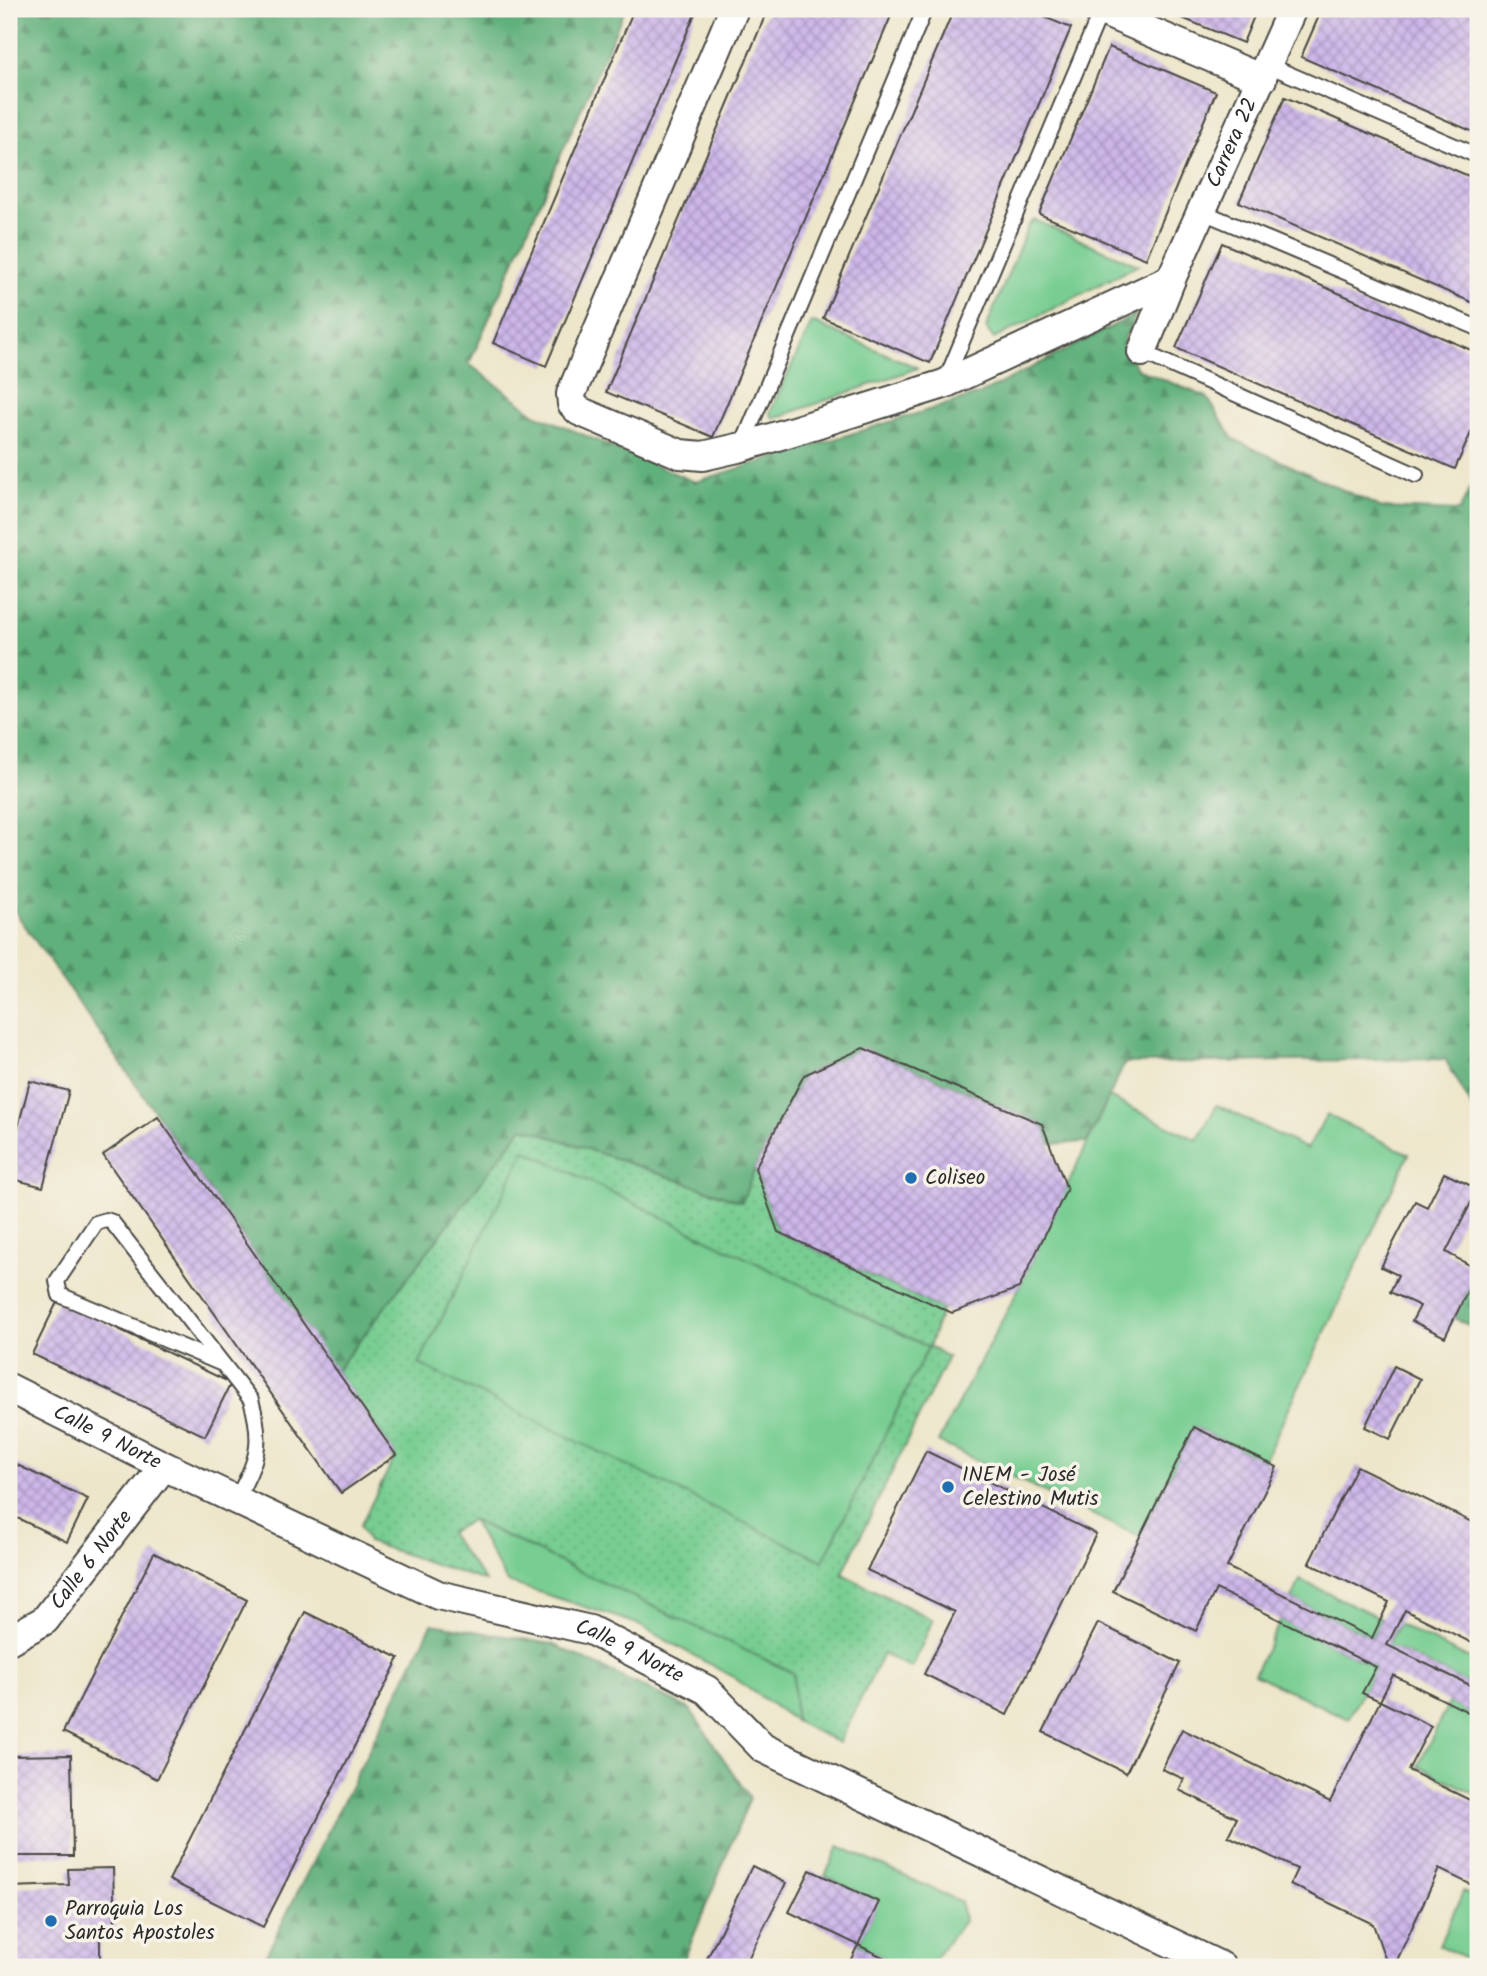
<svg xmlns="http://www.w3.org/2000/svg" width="1487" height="1976" font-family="Kalam,sans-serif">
<defs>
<pattern id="grass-dots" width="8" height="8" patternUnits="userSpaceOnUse" patternTransform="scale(1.75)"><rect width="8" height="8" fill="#77cd92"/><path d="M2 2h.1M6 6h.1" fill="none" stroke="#67b07e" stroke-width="1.8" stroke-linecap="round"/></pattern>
<pattern id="forest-firs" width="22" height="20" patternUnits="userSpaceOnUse" patternTransform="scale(1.75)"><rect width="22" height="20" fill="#61b07c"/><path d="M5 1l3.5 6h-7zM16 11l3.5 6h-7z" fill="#508f66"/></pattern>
<pattern id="building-cross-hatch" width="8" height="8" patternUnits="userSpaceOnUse" patternTransform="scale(1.75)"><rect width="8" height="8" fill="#ceb7ea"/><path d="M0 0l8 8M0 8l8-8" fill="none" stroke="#a795be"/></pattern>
</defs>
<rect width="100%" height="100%" fill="#f7f3e8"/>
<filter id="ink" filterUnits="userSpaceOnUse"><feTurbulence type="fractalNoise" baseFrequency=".0143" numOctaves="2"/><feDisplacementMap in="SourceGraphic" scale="14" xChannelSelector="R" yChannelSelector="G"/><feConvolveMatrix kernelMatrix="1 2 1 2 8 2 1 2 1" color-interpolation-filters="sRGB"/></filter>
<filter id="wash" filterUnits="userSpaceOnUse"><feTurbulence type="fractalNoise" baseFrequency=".00686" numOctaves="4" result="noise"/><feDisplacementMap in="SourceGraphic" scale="28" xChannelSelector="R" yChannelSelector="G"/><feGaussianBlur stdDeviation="1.57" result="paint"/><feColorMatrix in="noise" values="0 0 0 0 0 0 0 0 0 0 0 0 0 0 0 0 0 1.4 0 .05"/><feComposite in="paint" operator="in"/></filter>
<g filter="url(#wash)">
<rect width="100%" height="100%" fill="#ede6ca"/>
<polygon fill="url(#grass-dots)" stroke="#517c5e" stroke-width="2" points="523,1126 741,1202 755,1168 778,1232 942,1309 929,1347 948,1357 842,1574 933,1620 912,1668 883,1654 839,1743 795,1721 793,1673 472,1520 449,1533 485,1581 368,1542 360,1526 396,1455 336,1371"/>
<g fill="url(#forest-firs)" stroke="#466e54" stroke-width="2">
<polygon points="9,9 625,9 469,364 537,415 695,482 980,394 1136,314 1122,344 1137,369 1207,397 1233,439 1382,508 1459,511 1478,472 1478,1118 1445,1059 1125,1063 1087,1142 1050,1144 1041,1123 863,1048 804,1075 755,1168 742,1202 523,1127 336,1371 9,903"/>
<polygon points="1478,1270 1478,1330 1454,1318"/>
<polygon points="432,1624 552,1644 690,1709 750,1798 681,1967 266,1967 267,1953"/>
</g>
<g fill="#77cd92" stroke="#517c5e" stroke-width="2">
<polygon points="1035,220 1138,265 994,339 986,328 1028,226"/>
<polygon points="812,322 918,368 773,419 770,412"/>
<polygon points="1109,1097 1197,1140 1217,1105 1307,1149 1327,1115 1409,1154 1264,1461 1194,1427 1140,1537 938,1442 1019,1288"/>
<polygon points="525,1150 928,1347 823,1561 419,1364"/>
<polygon points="472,1520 793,1673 795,1721 733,1677 635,1623 507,1582"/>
<polygon points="1300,1580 1381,1618 1372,1638 1292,1599"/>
<polygon points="1281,1620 1376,1667 1348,1719 1254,1674"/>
<polygon points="1398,1624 1478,1663 1478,1689 1387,1645"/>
<polygon points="1449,1702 1478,1717 1478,1795 1418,1766"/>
<polygon points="839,1846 961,1902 964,1921 928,1967 890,1967 892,1962 858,1945 878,1902 825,1876"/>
<polygon points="1463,1892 1478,1899 1478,1964 1439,1945"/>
</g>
<g id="blocks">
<g fill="url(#building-cross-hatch)">
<polygon points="634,9 697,9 546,366 493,343"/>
<polygon points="768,9 894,9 713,437 606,392"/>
<polygon points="954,9 1025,9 1071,28 930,363 823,318"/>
<polygon points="1160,9 1257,9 1243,43"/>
<polygon points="1322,9 1478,9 1478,134 1301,57"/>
<polygon points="1109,47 1216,92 1146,259 1039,214"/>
<polygon points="1285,97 1478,180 1478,305 1239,202"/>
<polygon points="1222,243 1478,353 1478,417 1455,469 1176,348"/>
<polygon points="863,1048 1042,1124 1067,1189 1019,1288 952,1313 778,1232 755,1168 804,1075"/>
<polygon points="30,1081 69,1091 43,1187 9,1178 9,1162"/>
<polygon points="158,1117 396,1455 341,1493 103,1155"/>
<polygon points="1444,1173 1478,1189 1446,1252 1478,1270 1445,1337 1412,1321 1420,1306 1390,1292 1398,1275 1381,1267 1415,1201 1427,1207"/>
<polygon points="58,1300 231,1383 205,1436 32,1354"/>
<polygon points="1394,1366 1420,1379 1390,1439 1365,1427"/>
<polygon points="1194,1427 1277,1467 1227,1567 1372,1638 1389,1602 1309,1563 1357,1466 1478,1525 1478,1646 1405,1610 1387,1645 1478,1689 1478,1717 1393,1675 1380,1701 1362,1693 1376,1667 1216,1589 1196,1631 1113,1591"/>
<polygon points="926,1451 1096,1534 1007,1715 924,1674 955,1612 867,1570"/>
<polygon points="9,1461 88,1499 67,1542 9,1514"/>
<polygon points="154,1553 247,1600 157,1779 63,1732"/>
<polygon points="305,1612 399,1658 263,1927 169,1880"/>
<polygon points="1098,1623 1180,1663 1126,1773 1043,1732"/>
<polygon points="1380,1701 1431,1726 1408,1770 1478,1804 1478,1888 1439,1869 1394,1967 1388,1967 1373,1924 1290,1884 1297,1869 1228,1836 1237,1818 1179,1790 1184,1779 1162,1769 1182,1729 1330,1802"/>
<polygon points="71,1755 73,1856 9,1856 9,1756"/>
<polygon points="752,1866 786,1883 744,1967 703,1967"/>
<polygon points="113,1868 115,1928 100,1928 100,1967 9,1967 9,1887 69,1885 68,1869"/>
<polygon points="810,1870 879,1902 858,1945 789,1912"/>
<polygon points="858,1945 893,1962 890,1967 847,1967"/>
<polygon points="199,1963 199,1967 130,1967 130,1964"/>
</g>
</g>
</g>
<g filter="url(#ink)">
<use href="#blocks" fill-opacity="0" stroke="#484743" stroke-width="2"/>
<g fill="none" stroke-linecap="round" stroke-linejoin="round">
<defs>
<g id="service">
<polyline points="1268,65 1478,156"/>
<polyline points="1203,212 1478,328"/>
<polyline points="1142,352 1416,475"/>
<polyline points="945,382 1101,11"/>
<polyline points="742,446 925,9"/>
<path d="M220,1363L60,1295L57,1281L96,1223L106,1220L112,1222L251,1400C264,1445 257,1460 236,1500"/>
</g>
<g id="minor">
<polyline points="734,9 571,394 572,404 579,411 680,454 703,456 742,447 944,384 1171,279"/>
<polyline points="1097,9 1262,79"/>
<path id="s1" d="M1142,352L1171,279L1292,9"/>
<path id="s2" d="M9,1388L164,1466L438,1595L590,1630L707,1690L763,1748L1222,1967"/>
<path id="s3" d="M9,1640L45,1620L164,1466"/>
</g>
</defs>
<use href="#service" stroke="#484743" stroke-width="18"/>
<use href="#minor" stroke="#484743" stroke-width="32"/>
<use href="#service" stroke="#fff" stroke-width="14"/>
<use href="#minor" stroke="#fff" stroke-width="28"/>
</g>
</g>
<g fill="#1f6fb2" stroke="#f7f3e8" stroke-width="2.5">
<circle cx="911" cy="1178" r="7"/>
<circle cx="948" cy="1487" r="7"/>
<circle cx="51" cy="1921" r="7"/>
</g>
<g text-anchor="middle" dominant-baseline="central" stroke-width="7" stroke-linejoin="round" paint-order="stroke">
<g font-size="21" fill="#2b2b2b" stroke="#f7f3e8">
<text stroke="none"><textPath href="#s1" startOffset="228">Carrera 22</textPath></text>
<text stroke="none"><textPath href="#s2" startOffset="110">Calle 9 Norte</textPath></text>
<text stroke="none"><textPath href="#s3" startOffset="117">Calle 6 Norte</textPath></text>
<text stroke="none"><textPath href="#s2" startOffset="677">Calle 9 Norte</textPath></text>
</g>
<g font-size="21" fill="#2b2b2b" stroke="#f7f3e8" text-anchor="start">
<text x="925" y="1178">Coliseo</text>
<text x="962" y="1475">INEM - José<tspan x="962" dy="24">Celestino Mutis</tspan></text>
<text x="65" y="1909">Parroquia Los<tspan x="65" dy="24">Santos Apostoles</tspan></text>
</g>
</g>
<rect width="1487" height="1976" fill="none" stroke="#f7f3e8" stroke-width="35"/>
</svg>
